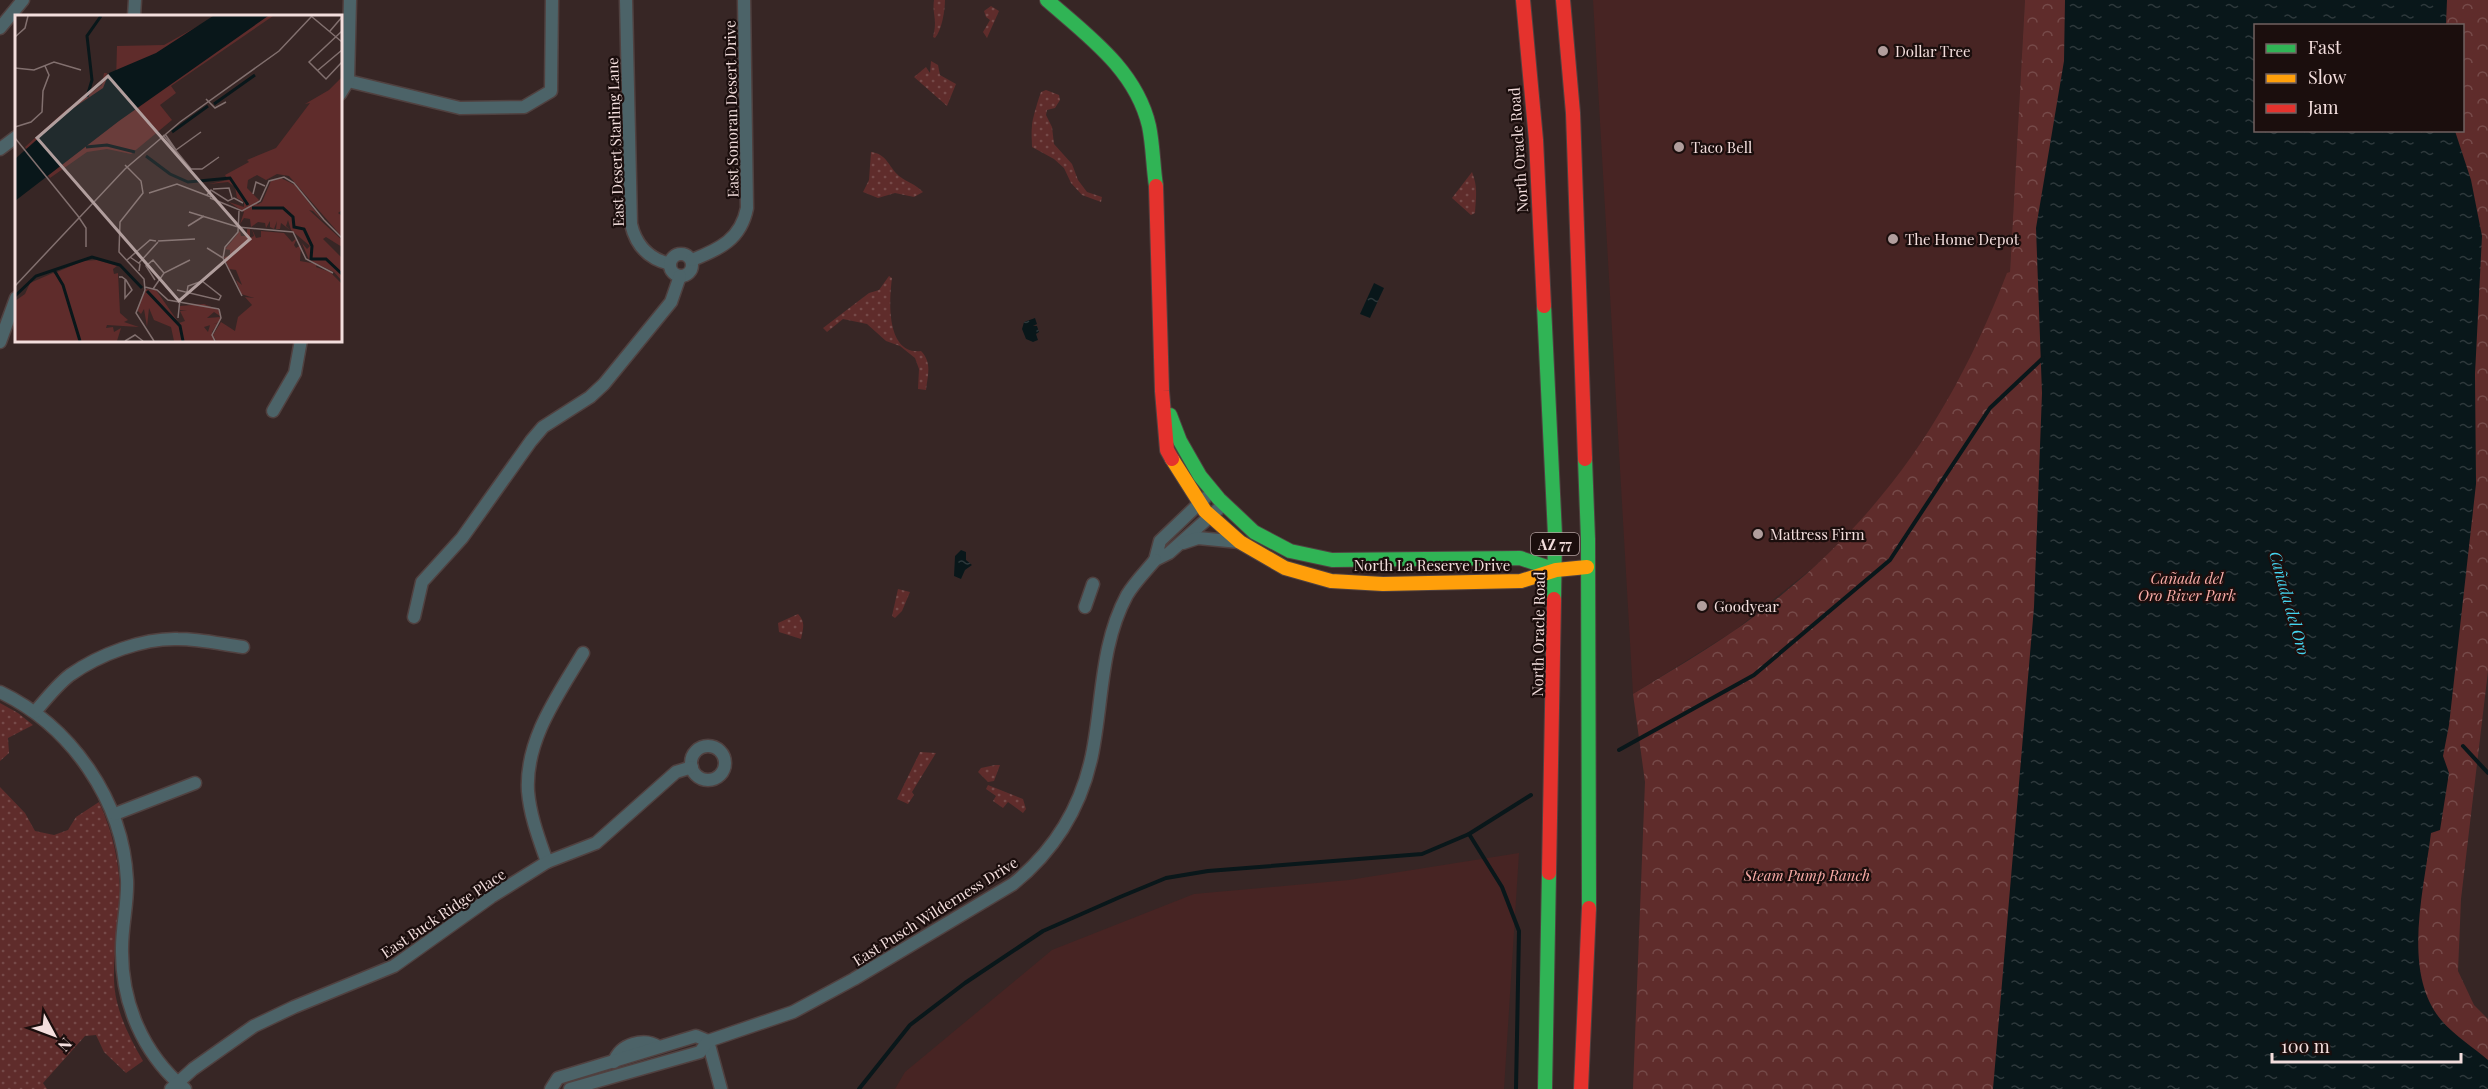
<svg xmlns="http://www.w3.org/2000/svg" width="2488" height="1089" font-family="'Playfair Display',serif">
<defs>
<pattern id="grass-dots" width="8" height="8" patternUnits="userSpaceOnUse" patternTransform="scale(1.5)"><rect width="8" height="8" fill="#5f2c2b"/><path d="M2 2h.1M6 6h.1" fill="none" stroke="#764a49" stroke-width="1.8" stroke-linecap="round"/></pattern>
<pattern id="park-crowns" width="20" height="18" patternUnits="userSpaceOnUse" patternTransform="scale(1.5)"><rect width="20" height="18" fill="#5f2c2b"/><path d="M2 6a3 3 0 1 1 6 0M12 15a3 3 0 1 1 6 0" fill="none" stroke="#764a49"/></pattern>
<pattern id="water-ripples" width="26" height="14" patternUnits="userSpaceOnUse" patternTransform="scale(1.5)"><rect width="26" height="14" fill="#09171a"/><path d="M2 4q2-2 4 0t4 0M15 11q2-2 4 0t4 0" fill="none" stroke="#2d383b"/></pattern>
</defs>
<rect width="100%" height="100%" fill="#372625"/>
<g fill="#472423">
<polygon points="1593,0 2025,0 2010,272 1968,365 1944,408 1919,449 1884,494 1857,526 1819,563 1734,631 1633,694"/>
<polygon points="1519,853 1504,1089 895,1089 905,1072 1052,950 1194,894 1349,880"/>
</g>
<g fill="url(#grass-dots)">
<path d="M934,0H945C945,10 942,30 935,38L933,37C938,19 932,15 934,0Z"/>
<polygon points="991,6 999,11 987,38 983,32 990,20 986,17 984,11"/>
<polygon points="931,61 938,65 940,75 956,84 947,106 914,77 926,67 930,73"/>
<path d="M1046,90L1059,95L1060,100L1055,108L1047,110L1046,115L1052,127L1054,144L1072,164L1078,180L1087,192L1102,197L1101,202L1082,195L1071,183L1064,168L1054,159L1032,147C1032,140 1031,133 1032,126C1032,120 1039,97 1041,92Z"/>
<path d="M871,152C887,154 888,166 899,176C908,183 914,183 923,192L914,197L895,193L878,198L863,192L869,180Z"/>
<path d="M1472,172C1478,187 1476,197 1475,213L1471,215L1452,198Z"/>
<path d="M889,276L892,278C889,301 886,355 921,351C932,362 928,375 926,390L918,389L919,369L915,358L900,346L886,341L867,324L843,319L827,332L823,328L869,293L879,290Z"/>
<polygon points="898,589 910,592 902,611 895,618 892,616"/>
<path d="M798,614C806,622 803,629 801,639L779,632L778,623Z"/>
<polygon points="0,703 18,713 33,725 8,738 9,753 0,761"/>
<polygon points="920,752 936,753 912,792 914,795 908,804 897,799"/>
<polygon points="995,765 1000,765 994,781 988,782 978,772 981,768"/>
<polygon points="988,785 1023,799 1026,809 1023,813 1008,802 1003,808 993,801 996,796 986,789"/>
<path d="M0,787L25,813L35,831L54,835L68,830L76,817L99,802C114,834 121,869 120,905C119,937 109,970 117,1002C122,1023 132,1042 143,1061L126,1073L104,1052L96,1035L85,1036L43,1083L47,1089H0Z"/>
</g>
<path fill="url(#park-crowns)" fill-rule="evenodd" d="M2025,0H2488V671L2461,899L2458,971L2474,1005L2488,1019V1073L2387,1089H1633L1645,782L1633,694C1680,665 1730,637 1773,602C1888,510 1954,409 2007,273L2010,272ZM2256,26H2462V130H2256Z"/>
<g fill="url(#water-ripples)">
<path d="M2065,0H2447L2446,25L2256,26V130L2455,131L2471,180L2482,236L2475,374L2476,484L2449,725L2443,756L2449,773L2440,830L2431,833C2424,890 2401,974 2442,1021C2455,1036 2473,1047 2488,1060V1089H1993L2034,607L2042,393L2036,228L2064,61Z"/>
<polygon points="1374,283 1384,288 1370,318 1360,314"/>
<polygon points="1035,318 1037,324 1033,326 1037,326 1039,332 1036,334 1038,340 1033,342 1026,339 1022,329 1024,322"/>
<polygon points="961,550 966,552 966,560 972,565 965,570 961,579 954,576 955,556"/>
</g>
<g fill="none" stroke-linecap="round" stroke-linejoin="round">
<g stroke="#09171a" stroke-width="4">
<polyline points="2463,746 2488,773"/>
<polyline points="1619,750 1754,675 1890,560 1990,408 2043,358"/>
<polyline points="1469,834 1502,887 1519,931 1516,1089"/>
<polyline points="859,1089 910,1025 965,983 1043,931 1120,897 1166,878 1208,871 1422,854 1469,834 1531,795"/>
</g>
<defs>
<g id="street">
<path d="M626,0L631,224C636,246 649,259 670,264"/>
<polyline points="134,16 135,0"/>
<polyline points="0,28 23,0"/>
<polyline points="348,81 460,108 524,107 551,91 552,0"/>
<polyline points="340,94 348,81 350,0"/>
<polyline points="0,149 16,137"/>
<circle cx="681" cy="265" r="11"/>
<path d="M692,260C720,249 741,239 747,208L744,0"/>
<polyline points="0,342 16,298"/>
<polyline points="273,411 295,373 301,340"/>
<polyline points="1205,498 1160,541 1155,560 1169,553 1224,504"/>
<polyline points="1183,543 1198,538 1239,542"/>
<polyline points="1085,607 1093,584"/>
<polyline points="414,617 422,582 462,538 531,441 543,427 590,397 604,384 671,302 680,276"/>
<path d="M0,692C71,726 123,800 127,880C128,903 122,925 122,948C121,1003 143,1054 185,1089"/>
<path d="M35,712C46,699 57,685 70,675C100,654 143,638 178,639C200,639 221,644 243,647"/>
<circle cx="708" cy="763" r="17"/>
<polyline points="115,814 195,783"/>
<path d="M547,862C539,839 530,816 528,791C525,740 558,695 583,653"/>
<polyline points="708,1041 721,1089"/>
<path d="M614,1062C620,1044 644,1037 659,1047"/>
<polyline points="171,1089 193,1069 254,1026 294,1007 394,966 491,897 547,862 596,843 676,772 692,767"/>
<polyline points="551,1089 558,1078 696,1036 708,1041"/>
<path d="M570,1089L700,1052L708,1041L793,1012L854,979L1013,884C1055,850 1081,808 1092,755C1103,701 1100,645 1127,595C1134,583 1146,571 1155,560"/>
</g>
<g id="fast">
<path d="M1047,0C1088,36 1136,70 1149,126C1153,145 1153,166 1156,186"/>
<polyline points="1544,306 1555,535 1554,599"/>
<polyline points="1170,415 1180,441 1200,476 1219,499 1254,532 1290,551 1332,560 1520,558 1556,570"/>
<polyline points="1585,459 1588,539 1589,908"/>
<polyline points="1545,1089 1549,873"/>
</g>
<polyline id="slow" points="1172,459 1205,511 1240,542 1285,568 1331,581 1383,584 1521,581 1556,570 1587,567"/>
<g id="jam">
<polyline points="1523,0 1536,140 1544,306"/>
<polyline points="1563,0 1573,113 1585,459"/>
<polyline points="1156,186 1162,391 1167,450 1172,459"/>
<polyline points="1549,873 1554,599"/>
<polyline points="1581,1089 1589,908"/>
</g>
</defs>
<use href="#street" stroke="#504140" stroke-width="15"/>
<use href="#fast" stroke="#504140" stroke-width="16"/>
<use href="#slow" stroke="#504140" stroke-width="16"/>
<use href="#jam" stroke="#504140" stroke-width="16"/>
<use href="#street" stroke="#4c6368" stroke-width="12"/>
<use href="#fast" stroke="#30b455" stroke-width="14"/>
<use href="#slow" stroke="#ff9f0a" stroke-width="14"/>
<use href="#jam" stroke="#e5322d" stroke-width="14"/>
</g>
<g fill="#b19e9d" stroke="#1b0e0d" stroke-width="2">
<circle cx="1883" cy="51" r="6"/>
<circle cx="1679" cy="147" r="6"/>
<circle cx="1893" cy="239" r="6"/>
<circle cx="1758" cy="534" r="6"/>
<circle cx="1702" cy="606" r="6"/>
</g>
<g text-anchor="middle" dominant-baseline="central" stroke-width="4.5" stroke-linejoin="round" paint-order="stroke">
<rect fill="#1b0e0d" stroke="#b2a09f" stroke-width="1.5" x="1531" y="533" width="48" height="22" rx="4.5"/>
<g font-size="14" font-weight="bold" fill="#f3dedd">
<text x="1555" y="544">AZ 77</text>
</g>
<g font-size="15" fill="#f3dedd" stroke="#1b0e0d" text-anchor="start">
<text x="1895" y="51">Dollar Tree</text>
<text x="1691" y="147">Taco Bell</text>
<text x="1905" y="239">The Home Depot</text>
<text x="1770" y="534">Mattress Firm</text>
<text x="1714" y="606">Goodyear</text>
</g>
<g font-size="15" fill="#f3dedd" stroke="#1b0e0d">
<text transform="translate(731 109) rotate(-91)">East Sonoran Desert Drive</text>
<text transform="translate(615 142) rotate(-92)">East Desert Starling Lane</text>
<text transform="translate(1518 150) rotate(-94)">North Oracle Road</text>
<text x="1432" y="565">North La Reserve Drive</text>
<text transform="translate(1538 634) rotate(-89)">North Oracle Road</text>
<text transform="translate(935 911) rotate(-32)">East Pusch Wilderness Drive</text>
<text transform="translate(443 913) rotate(-34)">East Buck Ridge Place</text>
</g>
<g font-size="15" font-style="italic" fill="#faaca7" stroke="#1b0e0d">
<text x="2187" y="578">Cañada del<tspan x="2187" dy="17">Oro River Park</tspan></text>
<text x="1807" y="875">Steam Pump Ranch</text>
</g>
<g font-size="16" font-style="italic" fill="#44d4ef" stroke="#1b0e0d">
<text transform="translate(2290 603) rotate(74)">Cañada del Oro</text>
</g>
</g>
<g transform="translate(15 15)">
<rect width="327" height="327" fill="#372625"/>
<path d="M327,62V195L323,198L327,201V222L274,161L262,159L251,165L242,160L233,165L232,173L244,185L242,190L247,187L256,166L266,163L280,170L308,206L298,196L294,195L327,225V232L311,222L308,224L327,243V266L319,257L294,245L287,228L292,234L295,231L276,215L273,205L271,211L275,215L266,208L265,214H261L262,206L259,214L255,212V206L251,213L250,208L243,207L236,212L235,204L229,203L225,209L229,197L214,187L229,192V187L222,183L220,172L213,167L194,169L213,165L210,160L234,147L232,145L261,133L295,88L290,89L314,75ZM232,214H235V223L239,221L237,214L241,223L246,222V216L269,218L277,227L282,223L279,230L281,233L286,230L285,246L302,249L301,252L315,257L327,269V326H201L198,320L206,307L220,316L223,302L237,290L230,282L239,283L226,279L221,265L227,270L221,255L214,254L209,242L215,241V235L210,234L216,227L225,216L226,221H232ZM68,246L82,245L102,251L98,254L99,259L103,258L105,298L113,305L109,307L124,312L92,310L91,313L98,312L99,317L106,313L102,326H0V286L10,279L15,268L38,258L43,260L42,257ZM131,274L141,275L164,308L170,306L165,296L172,295H165V291L189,289L204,295L205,301L199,297L192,303L206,302L205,307L189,312L193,317L195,310L203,308L197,317L200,326H159L156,312L139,305L134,293L132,312L129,294L126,299L122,295Z" fill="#5f2c2b"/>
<path d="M201,1H258L156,71L161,78L145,90L157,105L116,139L92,134L72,137L35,163L10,132L51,95L87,70L89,58H92L91,72L101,66L102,31L149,30Z" fill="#5f2c2b"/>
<path d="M198,1H253L104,106L0,186V144L54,96L88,73L94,58L141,38Z" fill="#09171a"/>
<path fill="none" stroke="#09171a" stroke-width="3" d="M72,82L77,65L72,21L86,1M199,89L240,60M157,117L193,91M71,132L92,130L120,137M131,141L155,159L173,167L215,163L233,190M237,193H268L278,202L279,212L289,214L297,231L296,244H311L327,259M39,255L48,270L65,326M132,276L165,311L168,326M0,281L21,261L77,242L105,250L127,273"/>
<path fill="none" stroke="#82706f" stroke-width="1.5" d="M296,1L327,27M315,16L327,2M327,16L294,47L311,64L327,47M0,22L10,13L13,1M0,53L19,55L39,47L66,55M302,56L327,35M191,84L200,93L211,87M0,112L16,107L27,97L28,76L34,60L30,51M150,119L161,135M148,120L176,154H187L204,142M0,123L63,201M161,135L186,117M110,150L126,166L128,178L105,207L104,237L129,264L130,275L121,298L139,326M198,174L214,173L217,183M134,178L162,169L196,182M238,179L241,167L250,171M192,180L196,175L213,186L219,183L228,188M195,183L227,196L245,186L254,166L269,162L279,168L309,205M224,196L223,217L210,232L208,243L227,281M174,197L223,212L278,217L291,244L318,258M63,201L71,213V232M309,205L327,223M173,211L189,201M143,226L180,224M192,233L208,243M115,242L125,249L124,256M112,245L135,225L141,226M124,248L143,227M104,262H107L111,265L117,275L110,283V264M140,265L131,251L138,245L149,258M0,271L110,154L165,107L264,36L297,1M130,272L142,275L153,285L204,294M138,274L149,258L175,245M162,275L204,285L206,281L187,266L173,271L172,277M163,303L165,284M110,326L120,320L128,326M200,326L197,320L206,303L204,294"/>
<path fill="#b19e9d" fill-opacity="0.15" stroke="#b19e9d" stroke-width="3" d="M93,61L235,224L164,286L22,123Z"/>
<rect width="327" height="327" fill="none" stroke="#f3dedd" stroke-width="3"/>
</g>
<rect x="2254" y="24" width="210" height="108" fill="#1b0e0d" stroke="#716160" stroke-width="1.5"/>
<rect x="2266" y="44" width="30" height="9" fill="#30b455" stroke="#716160" stroke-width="1.5"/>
<text x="2308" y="54" font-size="18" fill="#f3dedd">Fast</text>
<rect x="2266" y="74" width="30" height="9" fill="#ff9f0a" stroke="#716160" stroke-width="1.5"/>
<text x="2308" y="84" font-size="18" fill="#f3dedd">Slow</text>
<rect x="2266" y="104" width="30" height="9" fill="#e5322d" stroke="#716160" stroke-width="1.5"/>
<text x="2308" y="114" font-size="18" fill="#f3dedd">Jam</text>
<g transform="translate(54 1035) rotate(131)" stroke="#1b0e0d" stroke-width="4.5" paint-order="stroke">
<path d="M0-4.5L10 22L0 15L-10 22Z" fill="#f3dedd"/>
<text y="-9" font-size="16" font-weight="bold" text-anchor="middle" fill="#f3dedd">N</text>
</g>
<path d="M2272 1053v9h189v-9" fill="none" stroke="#f3dedd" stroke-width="3"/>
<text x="2281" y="1053" font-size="18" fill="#f3dedd" stroke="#1b0e0d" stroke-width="4.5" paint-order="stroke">100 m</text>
</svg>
